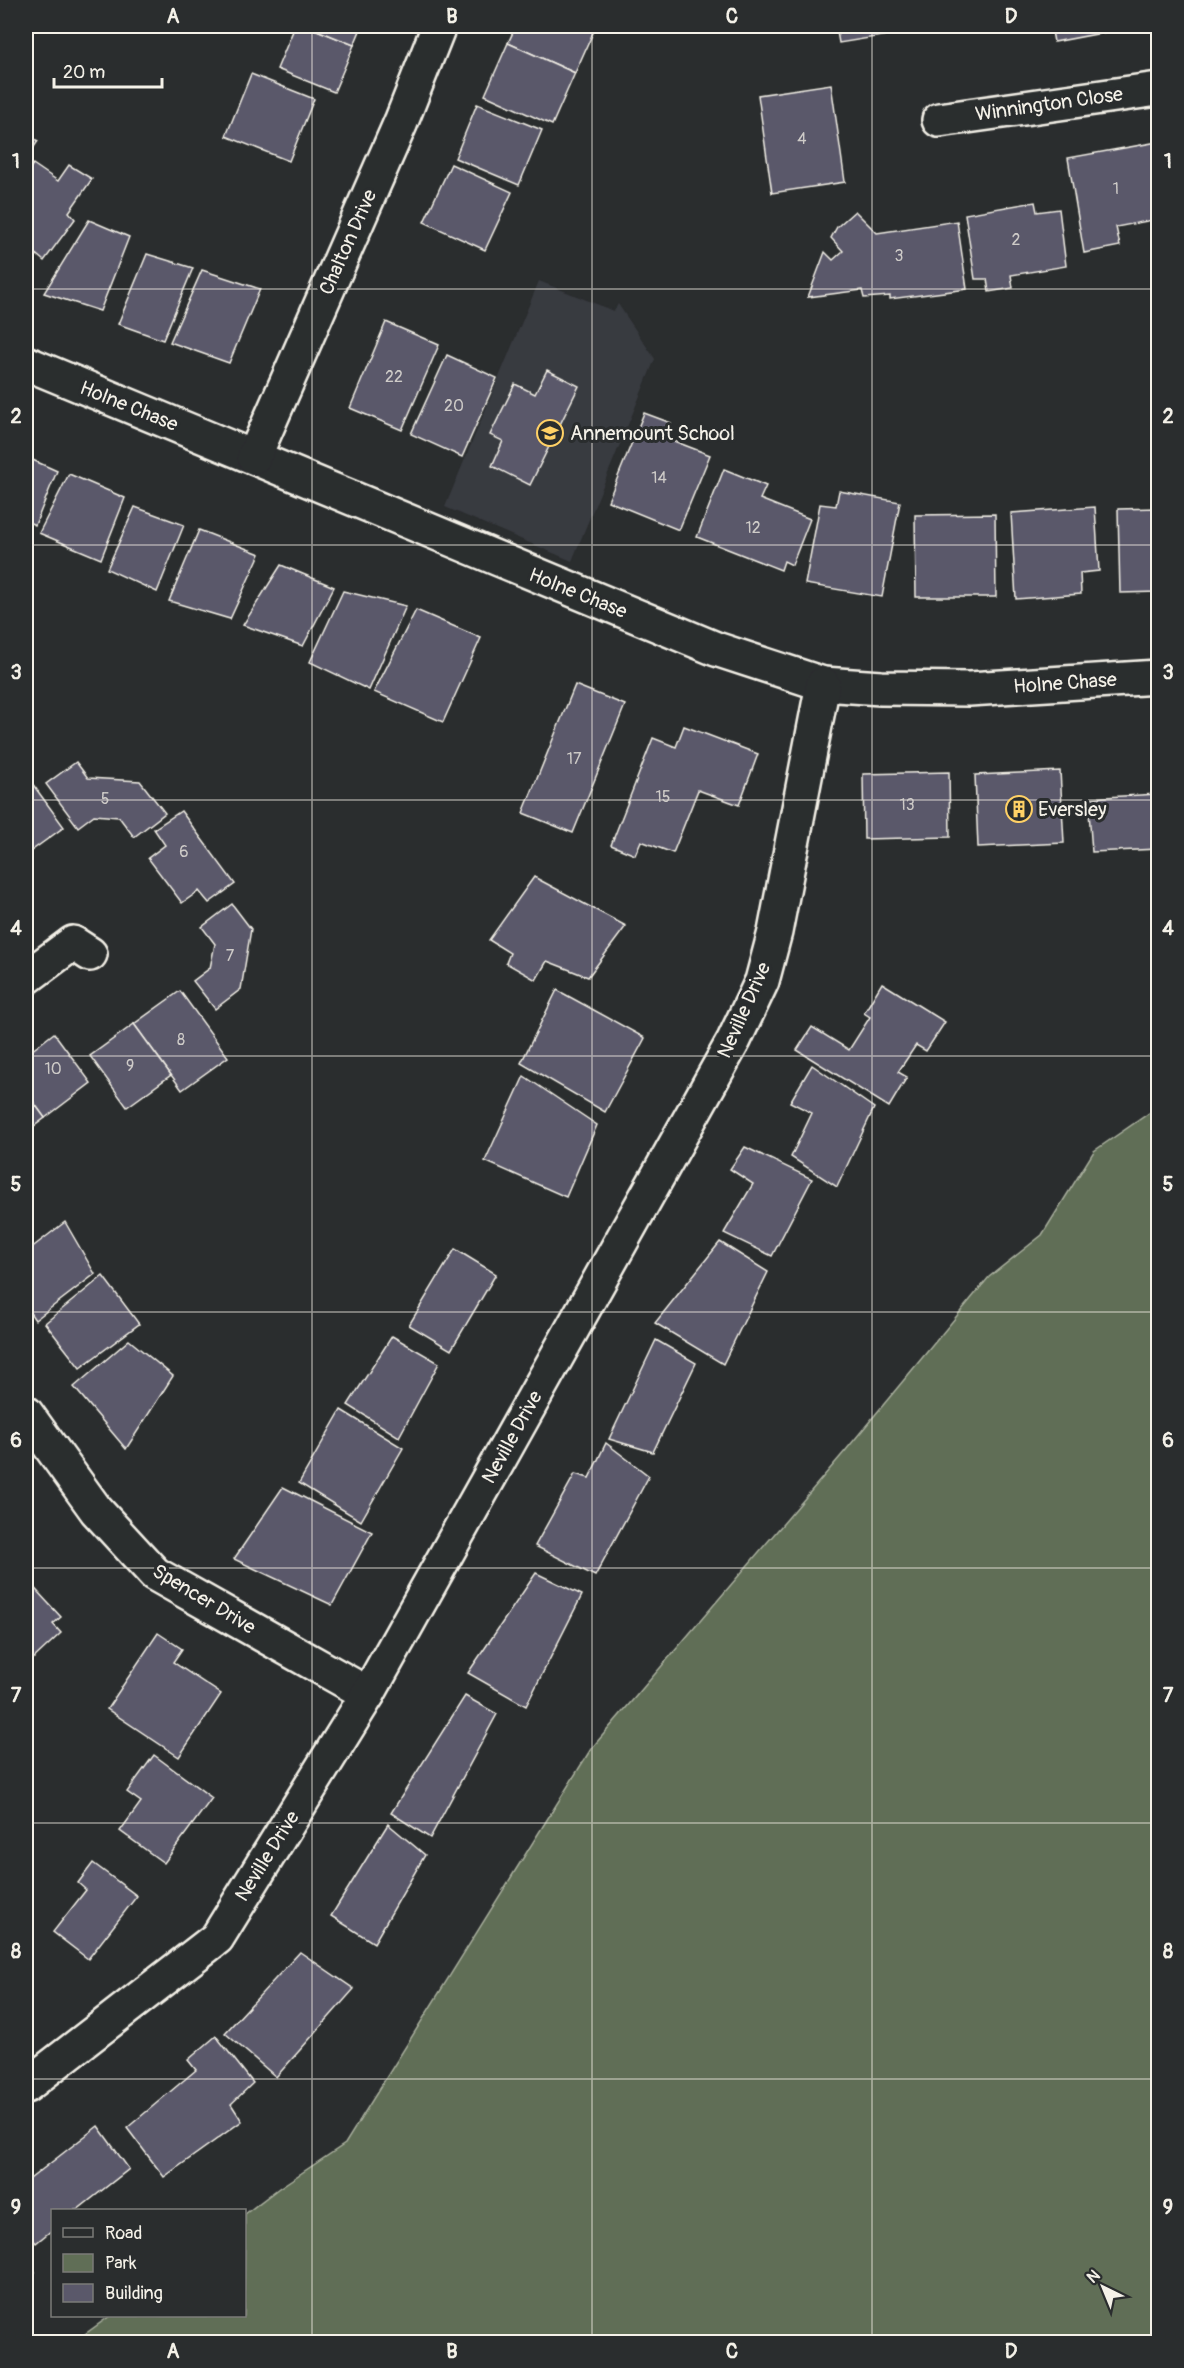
<svg xmlns="http://www.w3.org/2000/svg" width="1184" height="2368" font-family="Pangolin,sans-serif">
<rect width="100%" height="100%" fill="#2a2d2e"/>
<filter id="ink" filterUnits="userSpaceOnUse"><feTurbulence type="fractalNoise" baseFrequency=".0167" numOctaves="2"/><feDisplacementMap in="SourceGraphic" scale="12" xChannelSelector="R" yChannelSelector="G"/><feConvolveMatrix kernelMatrix="1 2 1 2 8 2 1 2 1" color-interpolation-filters="sRGB"/></filter>
<g filter="url(#ink)">
<polygon fill="#383a40" points="539,281 614,311 618,304 655,359 572,561 445,507"/>
<polygon fill="#606e56" stroke="#aab09f" stroke-width="1.5" points="1158,1107 1158,2342 74,2342 110,2316 244,2316 245,2214 279,2188 345,2144 591,1749 846,1450 989,1277 1042,1235 1094,1151"/>
<g fill="#5a586a" stroke="#f4f1e8" stroke-width="1.5">
<polygon points="295,26 307,26 354,45 334,92 277,69"/>
<polygon points="307,26 362,26 354,45"/>
<polygon points="516,26 596,26 575,73 508,43"/>
<polygon points="836,26 943,26 839,43"/>
<polygon points="954,26 984,26 955,32"/>
<polygon points="1051,26 1139,26 1054,42"/>
<polygon points="508,43 575,73 552,125 485,95"/>
<polygon points="251,74 314,99 289,161 226,136"/>
<polygon points="831,84 845,182 772,193 758,95"/>
<polygon points="477,104 542,130 519,185 455,158"/>
<polygon points="26,134 38,141 26,159"/>
<polygon points="1158,142 1158,219 1116,227 1120,246 1084,253 1068,158"/>
<polygon points="33,164 58,181 69,165 92,179 69,212 75,219 44,261 26,246 26,174"/>
<polygon points="451,164 512,192 485,250 424,222"/>
<polygon points="1035,202 1037,212 1059,209 1066,266 1011,275 1013,288 989,292 987,279 975,279 965,214"/>
<polygon points="855,211 877,233 957,221 967,289 890,299 890,296 864,298 862,290 808,297 825,252 833,260 843,251 831,238 837,227"/>
<polygon points="89,220 129,237 100,311 44,293"/>
<polygon points="147,254 193,268 163,340 118,324"/>
<polygon points="202,270 260,289 229,363 170,342"/>
<polygon points="386,322 439,345 402,430 350,408"/>
<polygon points="447,355 497,378 462,457 411,434"/>
<polygon points="547,370 579,386 530,485 492,466 503,441 490,435 515,384 535,394"/>
<polygon points="644,413 671,423 666,438 710,455 679,530 608,501"/>
<polygon points="26,457 57,471 35,525 26,521"/>
<polygon points="724,469 766,486 760,499 810,519 792,565 784,561 781,570 697,537"/>
<polygon points="69,474 125,498 101,559 39,533"/>
<polygon points="839,491 900,502 882,597 805,584 820,504 836,506"/>
<polygon points="135,507 184,525 157,592 107,569"/>
<polygon points="1095,507 1099,571 1080,573 1081,594 1016,599 1011,513"/>
<polygon points="1158,508 1158,592 1120,593 1118,509"/>
<polygon points="995,514 996,597 916,597 915,515"/>
<polygon points="199,530 260,554 230,619 169,601"/>
<polygon points="281,565 334,587 303,646 243,625"/>
<polygon points="343,591 406,606 369,690 310,662"/>
<polygon points="416,610 481,638 443,722 374,692"/>
<polygon points="575,685 625,705 573,833 523,813"/>
<polygon points="684,726 758,754 739,805 698,790 673,853 641,841 635,855 611,845 653,738 676,747"/>
<polygon points="76,762 88,778 140,781 165,813 134,837 119,817 94,815 78,827 46,784"/>
<polygon points="1060,771 1064,843 978,847 975,775"/>
<polygon points="949,772 950,837 864,839 863,774"/>
<polygon points="26,775 64,827 31,851 26,844"/>
<polygon points="1158,794 1158,849 1092,852 1088,798"/>
<polygon points="181,811 235,884 209,903 199,891 182,903 148,858 165,845 154,829"/>
<polygon points="534,877 626,926 588,977 547,961 536,980 506,963 510,953 489,940"/>
<polygon points="232,904 251,929 241,989 215,1009 193,981 210,968 215,944 202,927"/>
<polygon points="882,983 945,1022 926,1051 916,1045 898,1072 907,1077 889,1107 797,1050 812,1027 849,1050 870,1017 864,1013"/>
<polygon points="557,990 645,1038 605,1112 521,1063"/>
<polygon points="180,991 228,1057 182,1090 134,1024"/>
<polygon points="134,1024 171,1075 127,1107 90,1056"/>
<polygon points="54,1033 91,1083 45,1118 26,1092 26,1055"/>
<polygon points="812,1065 874,1108 837,1187 791,1157 812,1113 790,1102"/>
<polygon points="524,1076 597,1125 566,1197 485,1161"/>
<polygon points="26,1092 45,1118 26,1132"/>
<polygon points="745,1147 812,1179 772,1256 724,1233 753,1184 730,1169"/>
<polygon points="65,1222 95,1274 35,1320 26,1307 26,1252"/>
<polygon points="720,1242 768,1272 723,1364 655,1323"/>
<polygon points="455,1249 496,1274 451,1350 409,1325"/>
<polygon points="103,1276 139,1324 80,1368 45,1323"/>
<polygon points="392,1336 439,1363 399,1437 348,1405"/>
<polygon points="129,1340 173,1376 126,1449 74,1387"/>
<polygon points="656,1340 696,1363 653,1452 609,1439"/>
<polygon points="341,1410 403,1448 361,1521 299,1483"/>
<polygon points="606,1443 649,1476 595,1576 535,1546 575,1474 589,1478"/>
<polygon points="283,1487 372,1532 332,1605 234,1559"/>
<polygon points="536,1573 582,1595 526,1706 468,1673"/>
<polygon points="26,1579 61,1617 53,1624 61,1633 32,1660 26,1652"/>
<polygon points="158,1633 182,1649 173,1662 221,1694 179,1757 107,1709"/>
<polygon points="465,1696 497,1714 430,1838 391,1813"/>
<polygon points="154,1755 212,1798 164,1863 120,1831 141,1802 127,1792"/>
<polygon points="388,1824 425,1855 374,1943 331,1916"/>
<polygon points="93,1863 137,1896 88,1959 53,1932 86,1890 78,1883"/>
<polygon points="300,1952 354,1989 276,2077 225,2033"/>
<polygon points="216,2036 253,2083 231,2104 242,2121 164,2177 127,2128 196,2070 188,2060"/>
<polygon points="98,2126 129,2169 77,2210 52,2210 52,2230 36,2243 26,2231 26,2182"/>
<polygon points="26,2258 35,2272 26,2283"/>
</g>
<g fill="none" stroke-linecap="round" stroke-linejoin="round">
<defs>
<g id="minor">
<polyline points="939,120 1158,89"/>
<polyline points="26,363 716,649 823,684 881,688 969,689 1158,677"/>
<polyline points="254,457 401,122 439,26"/>
<polyline points="26,978 73,943 90,954"/>
<polyline points="26,1413 96,1510 155,1574 368,1694"/>
<polyline points="26,2086 217,1938 368,1694 734,1040 762,981 775,932 823,684"/>
</g>
</defs>
<use href="#minor" stroke="#f4f1e8" stroke-width="38"/>
<use href="#minor" stroke="#2a2d2e" stroke-width="33"/>
</g>
</g>
<path fill="none" stroke="#f4f1e8" stroke-width="1.5" stroke-opacity="0.55" d="M312,26V2342M592,26V2342M872,26V2342M26,289H1158M26,545H1158M26,800H1158M26,1056H1158M26,1312H1158M26,1568H1158M26,1823H1158M26,2079H1158"/>
<defs>
<symbol id="school-ring" viewBox="-11 -11 22 22"><circle r="9.5" fill="#2a2d2e" stroke="#ffd166" stroke-width="1.5"/><path d="M0-5L7-2L0 1L-7-2ZM-4 1L0 2.5L4 1V4Q0 6-4 4Z" fill="#ffd166"/></symbol>
<symbol id="building-ring" viewBox="-11 -11 22 22"><circle r="9.5" fill="#2a2d2e" stroke="#ffd166" stroke-width="1.5"/><path d="M-4-6H4V6H1V3H-1V6H-4ZM-2.5-4.3h1.7v1.8h-1.7ZM.8-4.3h1.7v1.8H.8ZM-2.5-1h1.7V.8h-1.7ZM.8-1h1.7V.8H.8Z" fill="#ffd166"/></symbol>
</defs>
<g fill-rule="evenodd">
<use href="#school-ring" x="535" y="418" width="30" height="30"/>
<use href="#building-ring" x="1004" y="794" width="30" height="30"/>
</g>
<g text-anchor="middle" dominant-baseline="central" stroke-width="6" stroke-linejoin="round" paint-order="stroke">
<g font-size="16" fill="#cecbc8">
<text x="802" y="139">4</text>
<text x="1116" y="189">1</text>
<text x="1016" y="240">2</text>
<text x="899" y="256">3</text>
<text x="394" y="377">22</text>
<text x="454" y="406">20</text>
<text x="659" y="478">14</text>
<text x="753" y="528">12</text>
<text x="574" y="759">17</text>
<text x="663" y="797">15</text>
<text x="105" y="799">5</text>
<text x="907" y="805">13</text>
<text x="184" y="852">6</text>
<text x="230" y="956">7</text>
<text x="181" y="1040">8</text>
<text x="130" y="1066">9</text>
<text x="53" y="1069">10</text>
</g>
<g font-size="20" fill="#f4f1e8" stroke="#2a2d2e">
<text transform="translate(1049 104) rotate(-8)">Winnington Close</text>
<text transform="translate(348 242) rotate(-66)">Chalton Drive</text>
<text transform="translate(129 406) rotate(22)">Holne Chase</text>
<text transform="translate(578 593) rotate(22)">Holne Chase</text>
<text transform="translate(1065 683) rotate(-4)">Holne Chase</text>
<text transform="translate(744 1010) rotate(-66)">Neville Drive</text>
<text transform="translate(512 1437) rotate(-61)">Neville Drive</text>
<text transform="translate(204 1599) rotate(31)">Spencer Drive</text>
<text transform="translate(267 1856) rotate(-58)">Neville Drive</text>
</g>
<g font-size="20" fill="#f4f1e8" stroke="#2a2d2e" text-anchor="start">
<text x="570" y="433">Annemount School</text>
<text x="1038" y="809">Eversley</text>
</g>
</g>
<rect width="1184" height="2368" fill="none" stroke="#2a2d2e" stroke-width="66"/>
<rect x="51" y="2209" width="195" height="108" fill="#2a2d2e" stroke="#7b7b78" stroke-width="1.5"/>
<rect x="63" y="2228" width="30" height="9" fill="#2a2d2e" stroke="#7b7b78" stroke-width="1.5"/>
<text x="105" y="2239" font-size="18" fill="#f4f1e8">Road</text>
<rect x="63" y="2254" width="30" height="18" fill="#606e56" stroke="#7b7b78" stroke-width="1.5"/>
<text x="105" y="2269" font-size="18" fill="#f4f1e8">Park</text>
<rect x="63" y="2284" width="30" height="18" fill="#5a586a" stroke="#7b7b78" stroke-width="1.5"/>
<text x="105" y="2299" font-size="18" fill="#f4f1e8">Building</text>
<g transform="translate(1103 2287) rotate(317)" stroke="#2a2d2e" stroke-width="4.5" paint-order="stroke">
<path d="M0-4.5L10 22L0 15L-10 22Z" fill="#f4f1e8"/>
<text y="-9" font-size="16" font-weight="bold" text-anchor="middle" fill="#f4f1e8">N</text>
</g>
<path d="M54 78v9h108v-9" fill="none" stroke="#f4f1e8" stroke-width="3"/>
<text x="63" y="78" font-size="18" fill="#f4f1e8" stroke="#2a2d2e" stroke-width="4.5" paint-order="stroke">20 m</text>
<rect x="33" y="33" width="1118" height="2302" fill="none" stroke="#f4f1e8" stroke-width="2"/>
<g font-size="20" text-anchor="middle" font-weight="bold" fill="#f4f1e8">
<text x="173" y="23">A</text>
<text x="452" y="23">B</text>
<text x="732" y="23">C</text>
<text x="1011" y="23">D</text>
<text x="16" y="168">1</text>
<text x="1168" y="168">1</text>
<text x="16" y="423">2</text>
<text x="1168" y="423">2</text>
<text x="16" y="679">3</text>
<text x="1168" y="679">3</text>
<text x="16" y="935">4</text>
<text x="1168" y="935">4</text>
<text x="16" y="1191">5</text>
<text x="1168" y="1191">5</text>
<text x="16" y="1447">6</text>
<text x="1168" y="1447">6</text>
<text x="16" y="1702">7</text>
<text x="1168" y="1702">7</text>
<text x="16" y="1958">8</text>
<text x="1168" y="1958">8</text>
<text x="16" y="2214">9</text>
<text x="1168" y="2214">9</text>
<text x="173" y="2358">A</text>
<text x="452" y="2358">B</text>
<text x="732" y="2358">C</text>
<text x="1011" y="2358">D</text>
</g>
</svg>
